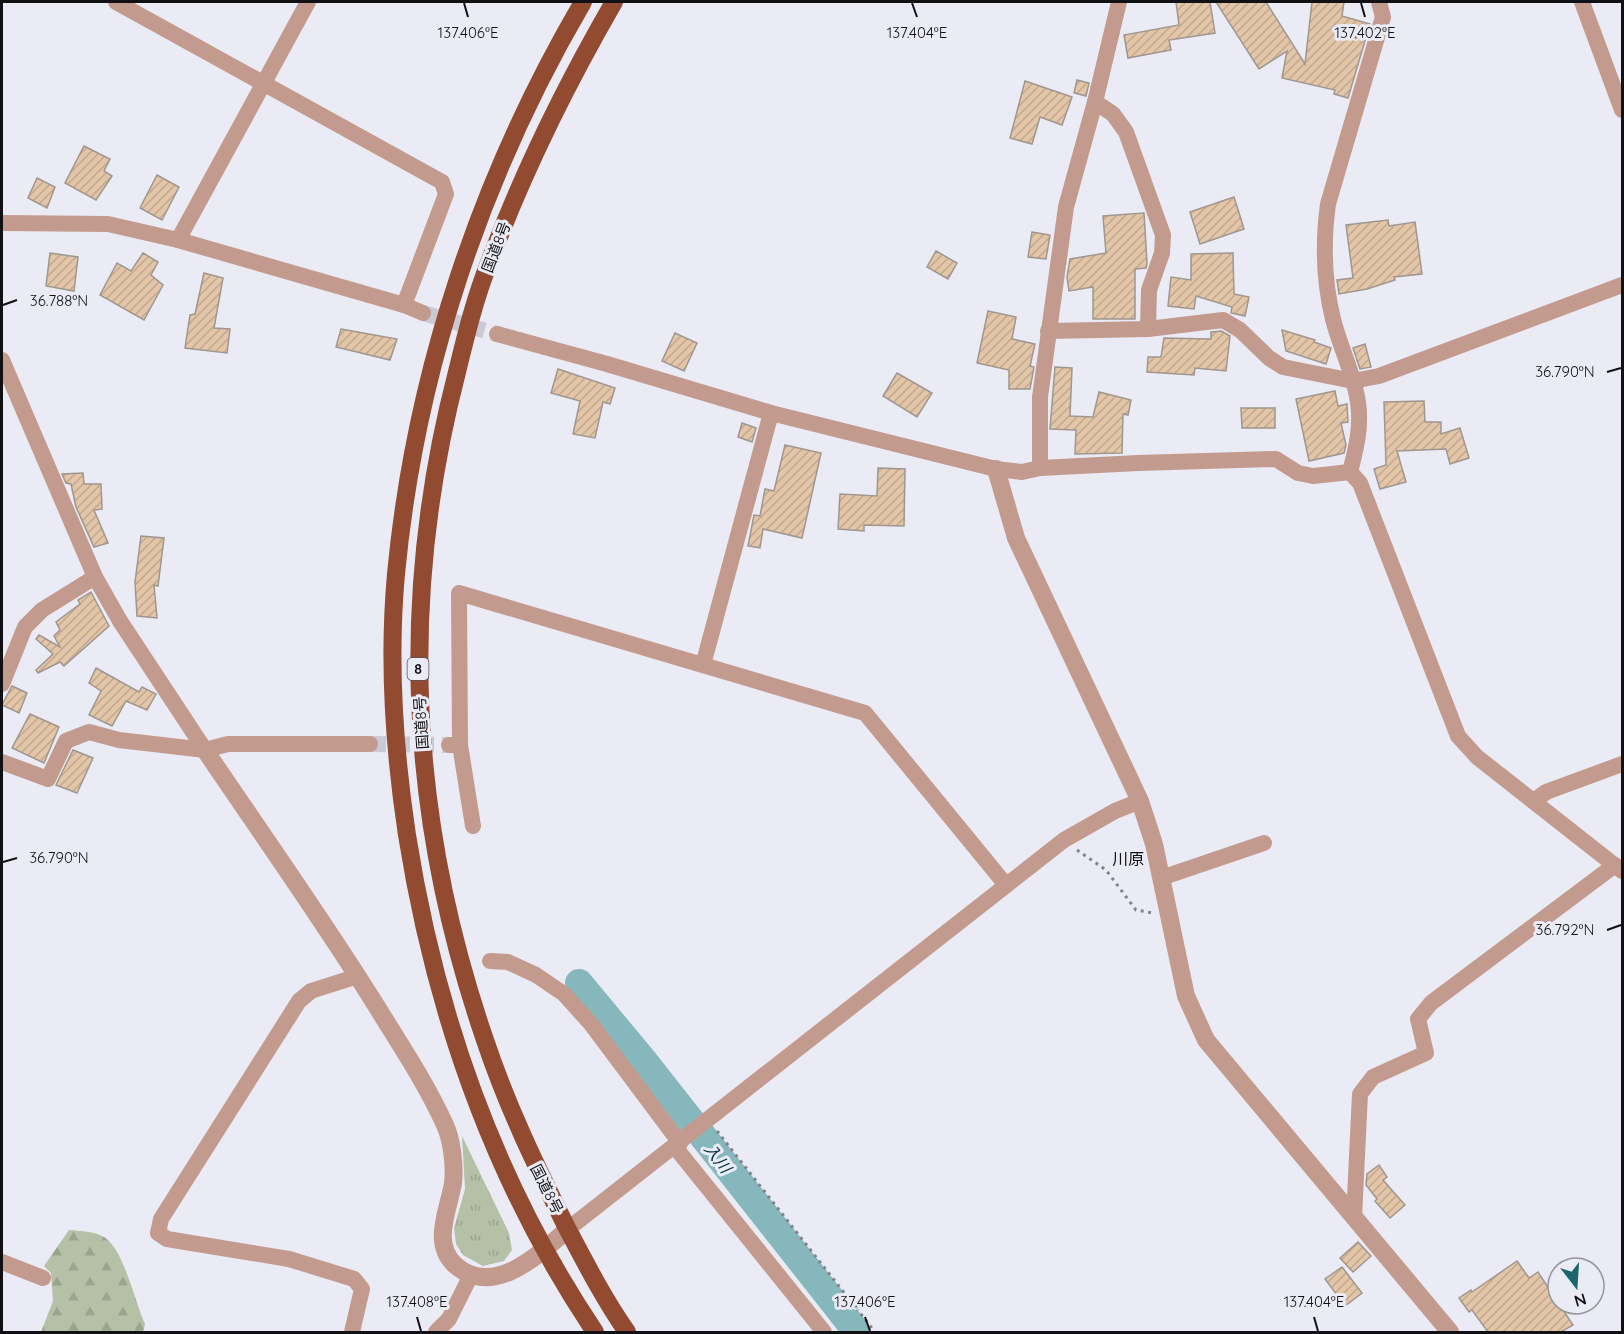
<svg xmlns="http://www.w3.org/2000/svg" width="1624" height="1334" font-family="Quicksand,'Noto Sans JP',sans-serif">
<defs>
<pattern id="grass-tufts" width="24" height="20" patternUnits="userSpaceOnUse" patternTransform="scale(1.5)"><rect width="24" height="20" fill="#b4c1a7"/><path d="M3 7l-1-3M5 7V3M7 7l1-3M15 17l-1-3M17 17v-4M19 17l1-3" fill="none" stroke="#9aa58f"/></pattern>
<pattern id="forest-firs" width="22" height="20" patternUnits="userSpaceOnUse" patternTransform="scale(1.5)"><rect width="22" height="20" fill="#b4c1a7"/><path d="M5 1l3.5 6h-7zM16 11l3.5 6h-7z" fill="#9aa58f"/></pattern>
<pattern id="building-hatch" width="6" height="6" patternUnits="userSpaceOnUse" patternTransform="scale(1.5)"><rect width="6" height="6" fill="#e3c5a7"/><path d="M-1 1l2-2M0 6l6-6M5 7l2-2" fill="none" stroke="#c2a88f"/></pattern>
</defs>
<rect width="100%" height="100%" fill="#ebebf6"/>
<polygon fill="url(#grass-tufts)" points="462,1136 509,1233 512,1250 504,1261 483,1266 463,1255 456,1244 454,1228 465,1189"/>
<path fill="url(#forest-firs)" d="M69,1230C79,1231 92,1231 102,1236C123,1245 135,1303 145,1324L143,1332H41L53,1301L51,1273L44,1266Z"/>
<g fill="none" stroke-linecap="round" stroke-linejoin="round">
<polyline stroke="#85b7bc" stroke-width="28" points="579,983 643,1060 857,1332"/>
</g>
<g fill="url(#building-hatch)" stroke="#9f978f" stroke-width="1.5">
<polygon points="1176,2 1210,2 1215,33 1169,40 1171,50 1128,58 1124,35 1179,25"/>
<polygon points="1216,2 1266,2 1305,64 1312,2 1344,2 1342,16 1370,24 1348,98 1334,94 1335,90 1282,78 1287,51 1259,69"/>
<polygon points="1077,80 1089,83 1086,96 1074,93"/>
<polygon points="1025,81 1072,97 1062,125 1040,117 1032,144 1010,138"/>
<polygon points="84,146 110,159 104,171 112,176 96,200 65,183"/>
<polygon points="157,175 179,187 162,220 140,208"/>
<polygon points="37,178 55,187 47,208 28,198"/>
<polygon points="1234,197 1244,229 1200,244 1190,212"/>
<polygon points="1144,213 1147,263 1146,268 1135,269 1135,319 1093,319 1093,287 1069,291 1067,277 1070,259 1106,253 1103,216"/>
<polygon points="1388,220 1389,226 1415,222 1422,274 1394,277 1395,280 1367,289 1339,294 1337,280 1353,278 1346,225"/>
<polygon points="1032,232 1050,235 1046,259 1028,257"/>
<polygon points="936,251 957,263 948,279 927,267"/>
<polygon points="50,253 78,257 74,291 46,286"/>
<polygon points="143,253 158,262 151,275 163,285 144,320 100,295 117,263 131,271"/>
<polygon points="1233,253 1234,294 1249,297 1245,316 1231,313 1232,307 1196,296 1194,309 1168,306 1171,277 1191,280 1191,254"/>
<polygon points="204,273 223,278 214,328 230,329 227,353 185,348 190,315 195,314"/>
<polygon points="988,311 1016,317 1012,339 1035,344 1030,366 1034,367 1030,389 1009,389 1009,370 977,363"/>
<polygon points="341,329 397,339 390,360 336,347"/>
<polygon points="1282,330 1315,340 1314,342 1331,348 1326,364 1286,351"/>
<polygon points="1221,331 1230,336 1226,371 1195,368 1194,375 1147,372 1148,357 1161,357 1164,338 1211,339 1211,332"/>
<polygon points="675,333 697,343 684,371 662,361"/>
<polygon points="1365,344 1371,367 1360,369 1353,348"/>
<polygon points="1055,367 1072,368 1070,416 1093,417 1099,392 1131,400 1128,415 1123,414 1122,453 1075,454 1076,430 1050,429"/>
<polygon points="558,369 615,388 610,404 603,402 595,438 573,434 580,401 551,393"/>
<polygon points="897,373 932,393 917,417 883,396"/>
<polygon points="1335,391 1338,406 1347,404 1348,422 1341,423 1346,445 1344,453 1309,461 1296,399"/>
<polygon points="1424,401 1425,422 1441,422 1441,434 1460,428 1469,458 1450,464 1446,449 1397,451 1406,482 1380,489 1374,469 1386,465 1384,402"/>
<polygon points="1241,408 1275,408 1275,428 1242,428"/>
<polygon points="742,423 756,428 752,442 738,437"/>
<polygon points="785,445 821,453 802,538 763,529 760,548 748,546 754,515 760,516 765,489 774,491"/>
<polygon points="878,468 905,469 904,526 864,525 864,531 838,529 840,494 877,496"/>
<polygon points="83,473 84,484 101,484 102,509 94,510 108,543 94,547 76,507 71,484 66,483 62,474"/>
<polygon points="141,536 164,538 158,586 154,585 157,618 137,616 135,582"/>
<polygon points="91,592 109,626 64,666 60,662 38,673 36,670 53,654 36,639 39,635 60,647 54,636 60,630 56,622 80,604 78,600"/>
<polygon points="96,668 139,692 142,687 156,694 147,710 126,701 112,726 89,715 101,691 89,683"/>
<polygon points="12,686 27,693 19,713 2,705"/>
<polygon points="30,714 59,727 44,763 12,748"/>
<polygon points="73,750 93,758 77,793 56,785"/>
<polygon points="1379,1165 1387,1177 1383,1180 1405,1205 1390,1218 1375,1201 1377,1199 1366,1185 1367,1174"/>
<polygon points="1358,1242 1371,1256 1353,1272 1340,1258"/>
<polygon points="1517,1261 1529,1278 1538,1272 1573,1325 1561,1332 1488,1332 1472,1310 1469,1312 1459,1298 1471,1290 1472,1292"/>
<polygon points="1342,1267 1362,1293 1345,1306 1325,1279"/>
</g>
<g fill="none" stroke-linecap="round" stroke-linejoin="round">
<g stroke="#cacad4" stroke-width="16" stroke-dasharray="16 8" stroke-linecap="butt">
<polyline points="423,313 497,334"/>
<polyline points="370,744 449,745"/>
</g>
<g stroke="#83838b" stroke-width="3" stroke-dasharray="3 4.5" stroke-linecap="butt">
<polyline points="1077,850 1106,870 1136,910 1153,913"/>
<polyline points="717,1131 875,1332"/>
</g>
<g stroke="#c39b8e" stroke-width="16">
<polyline points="116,2 442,182 446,194 404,305"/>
<polyline points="1582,2 1622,110"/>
<polyline points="1095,102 1113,114 1126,132 1163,235 1162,253 1149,290 1148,329"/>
<polyline points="2,223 108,224 178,240 404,305 423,313"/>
<polyline points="178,240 308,2"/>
<polyline points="1048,331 1148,329 1223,320 1240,330 1269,358 1283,367 1353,381 1379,376 1622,285"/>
<polyline points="497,334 607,364 771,413 996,469 1022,472 1040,468 1138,463 1276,459 1298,473 1313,476 1350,472"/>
<polyline points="2,360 95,577 120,621 205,750"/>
<polyline points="1040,468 1040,397 1066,207 1095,102 1119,2"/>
<polyline points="1350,472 1360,483 1458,736 1477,757 1622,871"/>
<path d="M1350,472C1354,456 1359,439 1359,422C1361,387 1341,352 1333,319C1324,283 1323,241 1328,204L1383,17L1379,2"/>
<polyline points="703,665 771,413"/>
<polyline points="2,684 25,627 42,610 95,577"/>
<polyline points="449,745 460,745 459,593 865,713 1006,885"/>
<polyline points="460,745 473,826"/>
<polyline points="2,762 48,779 66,741 89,732 119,740 205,750 228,744 370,744"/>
<polyline points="1534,801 1546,792 1622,764"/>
<polyline points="1161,878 1264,843"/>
<polyline points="490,961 508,962 536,975 564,994 591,1024 680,1143"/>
<polyline points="675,1147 824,1332"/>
<polyline points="1354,1218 1360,1094 1373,1077 1426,1053 1418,1019 1431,1003 1615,865"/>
<polyline points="568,1229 1064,840 1115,811 1140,801"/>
<polyline points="2,1262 43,1278"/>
<polyline points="352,1332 362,1289 354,1279 289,1259 167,1239 158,1233 161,1219 299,1001 311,991 358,976"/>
<polyline points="436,1332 449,1319 471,1275"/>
</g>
<g stroke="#c39b8e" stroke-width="18">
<polyline points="996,469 1016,538 1140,801 1154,844 1186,996 1206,1040 1450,1332"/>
<path d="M205,750C263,836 323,920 377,1007C401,1046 426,1083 445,1125C452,1140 455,1167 453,1183C449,1209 431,1243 455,1265C494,1299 539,1254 568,1229"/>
</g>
<g stroke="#924a30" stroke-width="18">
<path d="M583,2C481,176 415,373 396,574C388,661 394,749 407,835C435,1012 495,1183 595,1332"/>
<path d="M614,2C566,85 523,172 489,263C475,298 466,335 457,372C398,599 409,819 485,1040C507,1106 536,1166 567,1228C586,1264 604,1299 627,1332"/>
</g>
</g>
<path fill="none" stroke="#111115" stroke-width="2" d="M464,3L468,17M912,3L917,17M1361,3L1365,17M3,305L17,300M1607,372L1621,368M3,862L17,858M1607,930L1621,925M417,1317L421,1331M865,1317L870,1331M1314,1317L1318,1331"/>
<g text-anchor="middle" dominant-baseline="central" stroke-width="6" stroke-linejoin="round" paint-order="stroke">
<rect fill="#ebebf6" stroke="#525258" stroke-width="1.5" x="407.5" y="658" width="21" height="22" rx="4.5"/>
<g font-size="14" font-weight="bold" fill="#111115">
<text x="418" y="669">8</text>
</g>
<g font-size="15" fill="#111115" stroke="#ebebf6">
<text transform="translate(496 247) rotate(-69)">国道8号</text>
<text transform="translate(421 723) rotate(-94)">国道8号</text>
<text transform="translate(547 1189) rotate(63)">国道8号</text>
</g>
<g font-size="16" fill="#111115" stroke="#ebebf6">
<text x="1128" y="859">川原</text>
</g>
<g font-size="16" font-style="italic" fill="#023439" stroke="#ebebf6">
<text transform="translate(718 1158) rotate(52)">入川</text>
</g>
</g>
<g font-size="15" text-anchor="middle" fill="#111115" stroke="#ebebf6" stroke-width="6" stroke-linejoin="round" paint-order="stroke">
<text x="468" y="38">137.406°E</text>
<text x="917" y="38">137.404°E</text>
<text x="1365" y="38">137.402°E</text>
<text x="59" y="306">36.788°N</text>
<text x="1565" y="377">36.790°N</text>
<text x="59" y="863">36.790°N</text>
<text x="1565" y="935">36.792°N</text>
<text x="417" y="1307">137.408°E</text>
<text x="865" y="1307">137.406°E</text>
<text x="1314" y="1307">137.404°E</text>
</g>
<rect width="1624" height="1334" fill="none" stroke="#111115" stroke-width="6"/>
<g transform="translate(1576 1286) rotate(163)"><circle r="28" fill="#ebebf6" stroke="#94949c" stroke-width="1.5"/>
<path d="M0-4.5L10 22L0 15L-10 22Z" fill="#19676d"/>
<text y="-9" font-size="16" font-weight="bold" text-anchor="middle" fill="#111115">N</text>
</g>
</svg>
